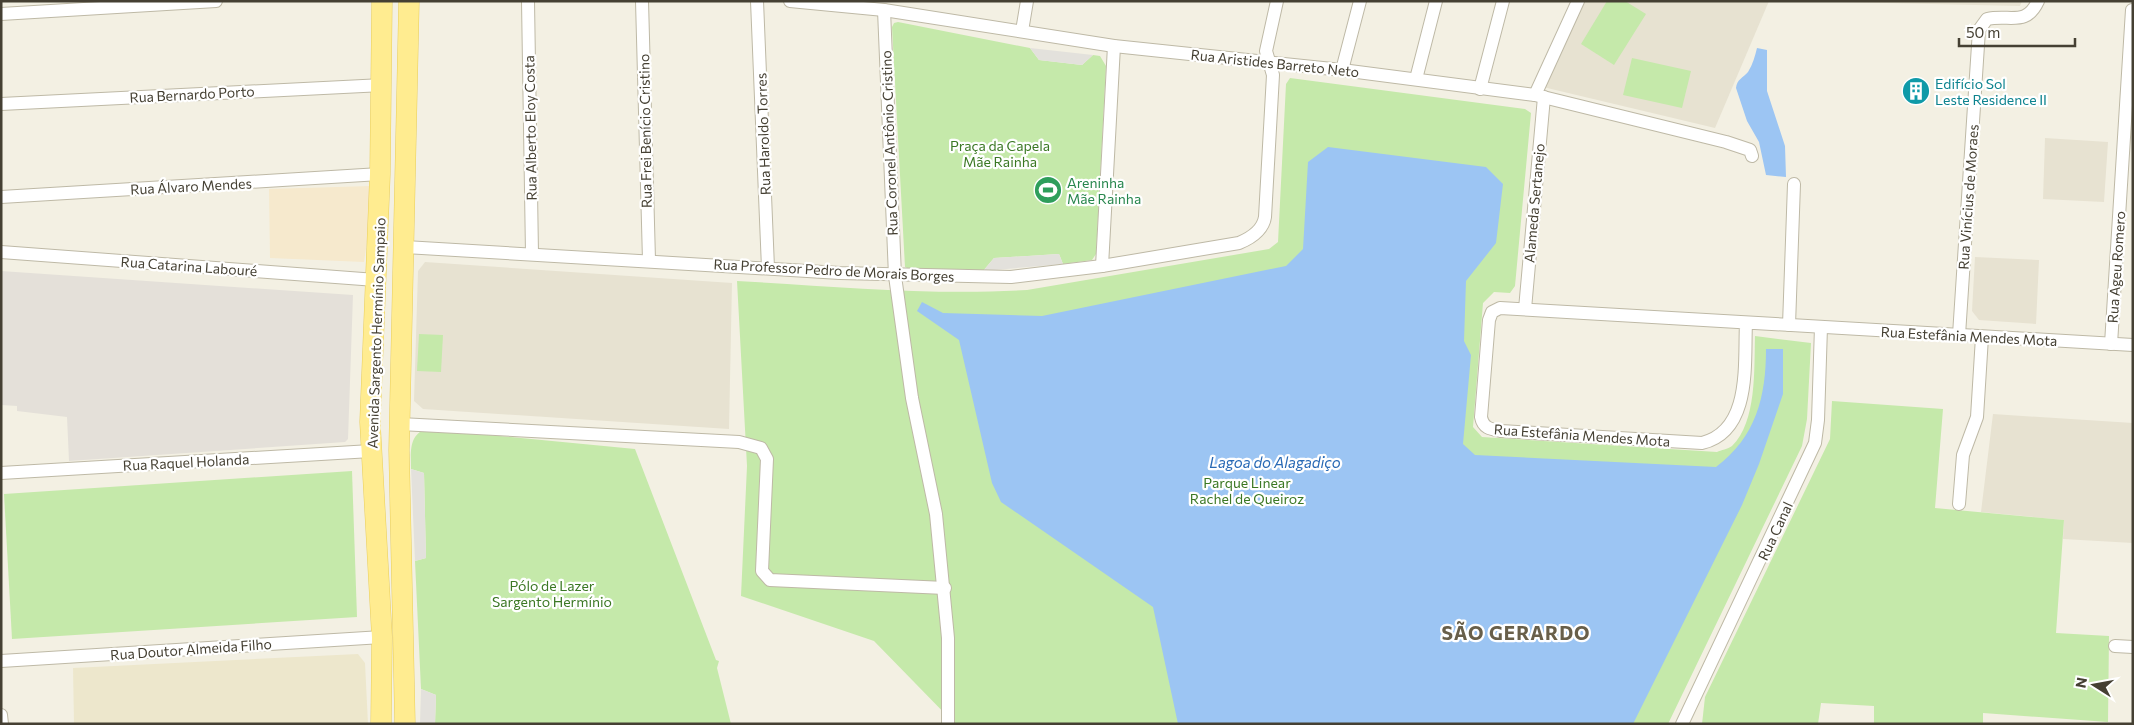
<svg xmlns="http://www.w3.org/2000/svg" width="2134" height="725" font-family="Commissioner,sans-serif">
<rect width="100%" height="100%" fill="#f3f0e3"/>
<g fill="#e7e2d1">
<polygon points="1584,1 1769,1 1715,128 1543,87"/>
<polygon points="1797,1 2022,1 2020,6"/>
<polygon points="2045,138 2108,142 2104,202 2043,199"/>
<polygon points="1975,257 2039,260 2036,324 1979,320 1972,311"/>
<polygon points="425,262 732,283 729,429 423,409 414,401 418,271"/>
<polygon points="1993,414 2133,423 2133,543 2063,539 2064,520 1981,512"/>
</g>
<polygon fill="#f6e9cd" points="371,186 368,235 364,262 270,258 269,189"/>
<polygon fill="#e4e0d9" points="1,271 353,295 348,439 345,442 69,461 67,417 17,411 17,406 1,405"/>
<polygon fill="#ede7cc" points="358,654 365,663 368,724 74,724 73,668"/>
<g fill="#c5e9aa">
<polygon points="1607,1 1625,1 1646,14 1614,65 1581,44"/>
<polygon points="898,22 1030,48 1039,60 1082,65 1093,55 1100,56 1106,66 1096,254 1092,260 1063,264 1059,254 994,258 983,271 913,271 905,267 892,27 894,23"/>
<polygon points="1632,58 1691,71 1682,108 1623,95"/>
<path d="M1290,78L1525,109L1531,113L1515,286L1510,293L1494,292L1483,303L1473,427L1482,437L1717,452C1721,450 1728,449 1732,446C1757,422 1754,369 1755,336L1811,343L1807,419L1802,446L1668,724H955L874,641L741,596L747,466L737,281C833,286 931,296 1027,290L1269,249L1278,242L1286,84Z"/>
<polygon points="419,334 443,335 441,372 417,371"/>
<polygon points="1832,401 1943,409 1935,508 2064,520 2056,633 2109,636 2108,722 1983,713 1983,724 1874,724 1874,706 1821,703 1818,724 1702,724 1705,697 1830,439"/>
<path d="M426,429L635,449L716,660L719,661L717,668L731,724H435L436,695L421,689L415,561L426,558L424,473L411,469C411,454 408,435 426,429Z"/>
<polygon points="352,471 357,617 12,639 4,494"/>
</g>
<g fill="#e3e1dc">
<polygon points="1030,48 1093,55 1082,65 1039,60"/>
<polygon points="1059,254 1063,264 983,271 994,258"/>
<polygon points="411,469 424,473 426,558 415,561"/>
<polygon points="421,689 436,695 435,724 420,724"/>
</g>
<g fill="#9cc5f3">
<path d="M1757,48L1767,50V91L1785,146L1786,177L1766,175L1759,142L1747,121L1736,88C1737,79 1743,78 1748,72C1753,64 1755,56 1757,48Z"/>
<path d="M1328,147L1486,167L1503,184L1496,243L1466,281L1464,341L1471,355L1463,444L1475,455L1716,467C1756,437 1766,397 1766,349H1783V394L1759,464L1742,505L1633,724H1178L1153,607L1001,502L992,483L959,340L917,311L922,302L943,313L1042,316L1286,266L1303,249L1308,162Z"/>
</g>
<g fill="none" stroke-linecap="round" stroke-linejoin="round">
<defs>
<g id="minor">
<polyline points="528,1 532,254"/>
<polyline points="642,1 649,260"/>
<polyline points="757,1 768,268"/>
<polyline points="790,1 884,10 1114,46 1342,70 1535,95 1726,142 1750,150 1752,156"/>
<polyline points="884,10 895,276 912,398 936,514 948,638 948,724"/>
<polyline points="1,14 216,1"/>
<polyline points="1022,31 1027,1"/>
<polyline points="1342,70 1360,1"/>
<polyline points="1416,79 1436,1"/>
<polyline points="1480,89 1503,1"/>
<polyline points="1535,95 1578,1"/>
<polyline points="1,104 383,85"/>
<polyline points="1,197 380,174"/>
<path d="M405,247L840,273L1011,277L1102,266L1239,243C1251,238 1263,230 1265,217L1273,75L1266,51L1277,1"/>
<polyline points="1,252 376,280"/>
<polyline points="1102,266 1114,46"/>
<polyline points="1525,309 1544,97"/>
<path d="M1746,323C1744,363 1752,431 1702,443L1501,431C1490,429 1483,428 1481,417L1489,320L1492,312L1500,308L2133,345"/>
<polyline points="1789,325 1794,184"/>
<path d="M1959,335L1979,30L1987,19C2010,14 2026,27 2038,1"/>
<polyline points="2111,344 2132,10"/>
<polyline points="400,424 739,442 761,448 767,459 762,571 770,580 945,588"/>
<polyline points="1,473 371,451"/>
<polyline points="1959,504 1963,455 1977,417 1982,337"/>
<polyline points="2115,646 2133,647"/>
<polyline points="1,661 382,637"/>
<polyline points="1,715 2,724"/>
<polyline points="1682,724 1815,443 1818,420 1821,327"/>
</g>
<g id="primary">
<polyline points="381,724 382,637 370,422 380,174 382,1"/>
<polyline points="405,724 399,450 409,1"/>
</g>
</defs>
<use href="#minor" stroke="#beb9a6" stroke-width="14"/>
<use href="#primary" stroke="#e9ce5b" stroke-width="21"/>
<use href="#minor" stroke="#fff" stroke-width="12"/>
<use href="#primary" stroke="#ffec90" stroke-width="20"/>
</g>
<defs>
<symbol id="building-disc" viewBox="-11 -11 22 22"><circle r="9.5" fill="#0f9aa8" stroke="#fff"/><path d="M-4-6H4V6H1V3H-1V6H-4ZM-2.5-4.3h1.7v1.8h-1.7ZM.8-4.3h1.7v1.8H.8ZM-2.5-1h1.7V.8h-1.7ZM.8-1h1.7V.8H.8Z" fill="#fff"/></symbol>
<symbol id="stadium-disc" viewBox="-11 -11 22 22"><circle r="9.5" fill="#2e9e5b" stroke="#fff"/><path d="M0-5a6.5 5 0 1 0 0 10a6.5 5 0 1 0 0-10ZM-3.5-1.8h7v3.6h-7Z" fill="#fff"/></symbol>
</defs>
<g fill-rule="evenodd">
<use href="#building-disc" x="1900" y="75" width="32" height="32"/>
<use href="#stadium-disc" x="1032" y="174" width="32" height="32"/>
</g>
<g text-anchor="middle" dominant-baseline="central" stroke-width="4.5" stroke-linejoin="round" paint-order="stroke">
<g font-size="14" fill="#454033" stroke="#fff">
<text transform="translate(1275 63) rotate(6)">Rua Aristides Barreto Neto</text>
<text transform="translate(192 94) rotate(-3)">Rua Bernardo Porto</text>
<text transform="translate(530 128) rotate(-91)">Rua Alberto Eloy Costa</text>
<text transform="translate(645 131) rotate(-91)">Rua Frei Benício Cristino</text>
<text transform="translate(763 134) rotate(-92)">Rua Haroldo Torres</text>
<text transform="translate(889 143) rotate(-92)">Rua Coronel Antônio Cristino</text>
<text transform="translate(191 186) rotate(-3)">Rua Álvaro Mendes</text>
<text transform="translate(1968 197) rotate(-86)">Rua Vinícius de Moraes</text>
<text transform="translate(1534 203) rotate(-85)">Alameda Sertanejo</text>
<text transform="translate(189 266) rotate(4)">Rua Catarina Labouré</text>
<text transform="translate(2116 267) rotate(-86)">Rua Ageu Romero</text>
<text transform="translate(834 270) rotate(3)">Rua Professor Pedro de Morais Borges</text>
<text transform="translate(376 333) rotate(-88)">Avenida Sargento Hermínio Sampaio</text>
<text transform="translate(1969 336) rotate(3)">Rua Estefânia Mendes Mota</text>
<text transform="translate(1582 435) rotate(4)">Rua Estefânia Mendes Mota</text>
<text transform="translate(186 462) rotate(-3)">Rua Raquel Holanda</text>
<text transform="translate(1775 531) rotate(-65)">Rua Canal</text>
<text transform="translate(191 649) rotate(-4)">Rua Doutor Almeida Filho</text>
</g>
<g font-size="14" fill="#0d838f" stroke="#fff" text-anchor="start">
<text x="1935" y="83">Edifício Sol<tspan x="1935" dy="16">Leste Residence II</tspan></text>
</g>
<g font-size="14" fill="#3b7824" stroke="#fff">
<text x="1000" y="145">Praça da Capela<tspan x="1000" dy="16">Mãe Rainha</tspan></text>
<text x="1247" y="482">Parque Linear<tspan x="1247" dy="16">Rachel de Queiroz</tspan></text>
<text x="552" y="585">Pólo de Lazer<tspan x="552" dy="16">Sargento Hermínio</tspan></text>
</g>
<g font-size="14" fill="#27864d" stroke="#fff" text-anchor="start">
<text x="1067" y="182">Areninha<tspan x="1067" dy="16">Mãe Rainha</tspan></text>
</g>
<g font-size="15" font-style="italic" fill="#2869b5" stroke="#fff">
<text x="1275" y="462">Lagoa do Alagadiço</text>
</g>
<g font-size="19" font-weight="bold" letter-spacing="1" fill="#685f4a" stroke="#fff">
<text x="1516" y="632">SÃO GERARDO</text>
</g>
</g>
<rect width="2134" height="725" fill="none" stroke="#454033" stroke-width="5"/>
<g transform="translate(2094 685) rotate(281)" stroke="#ffffff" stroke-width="4" paint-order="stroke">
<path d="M0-4L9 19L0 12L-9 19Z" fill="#454033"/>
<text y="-8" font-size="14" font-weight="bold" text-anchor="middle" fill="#454033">N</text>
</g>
<path d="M1959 38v8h116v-8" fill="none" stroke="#454033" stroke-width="2.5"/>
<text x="1966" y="38" font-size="15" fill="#454033" stroke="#ffffff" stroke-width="4" paint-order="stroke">50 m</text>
</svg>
